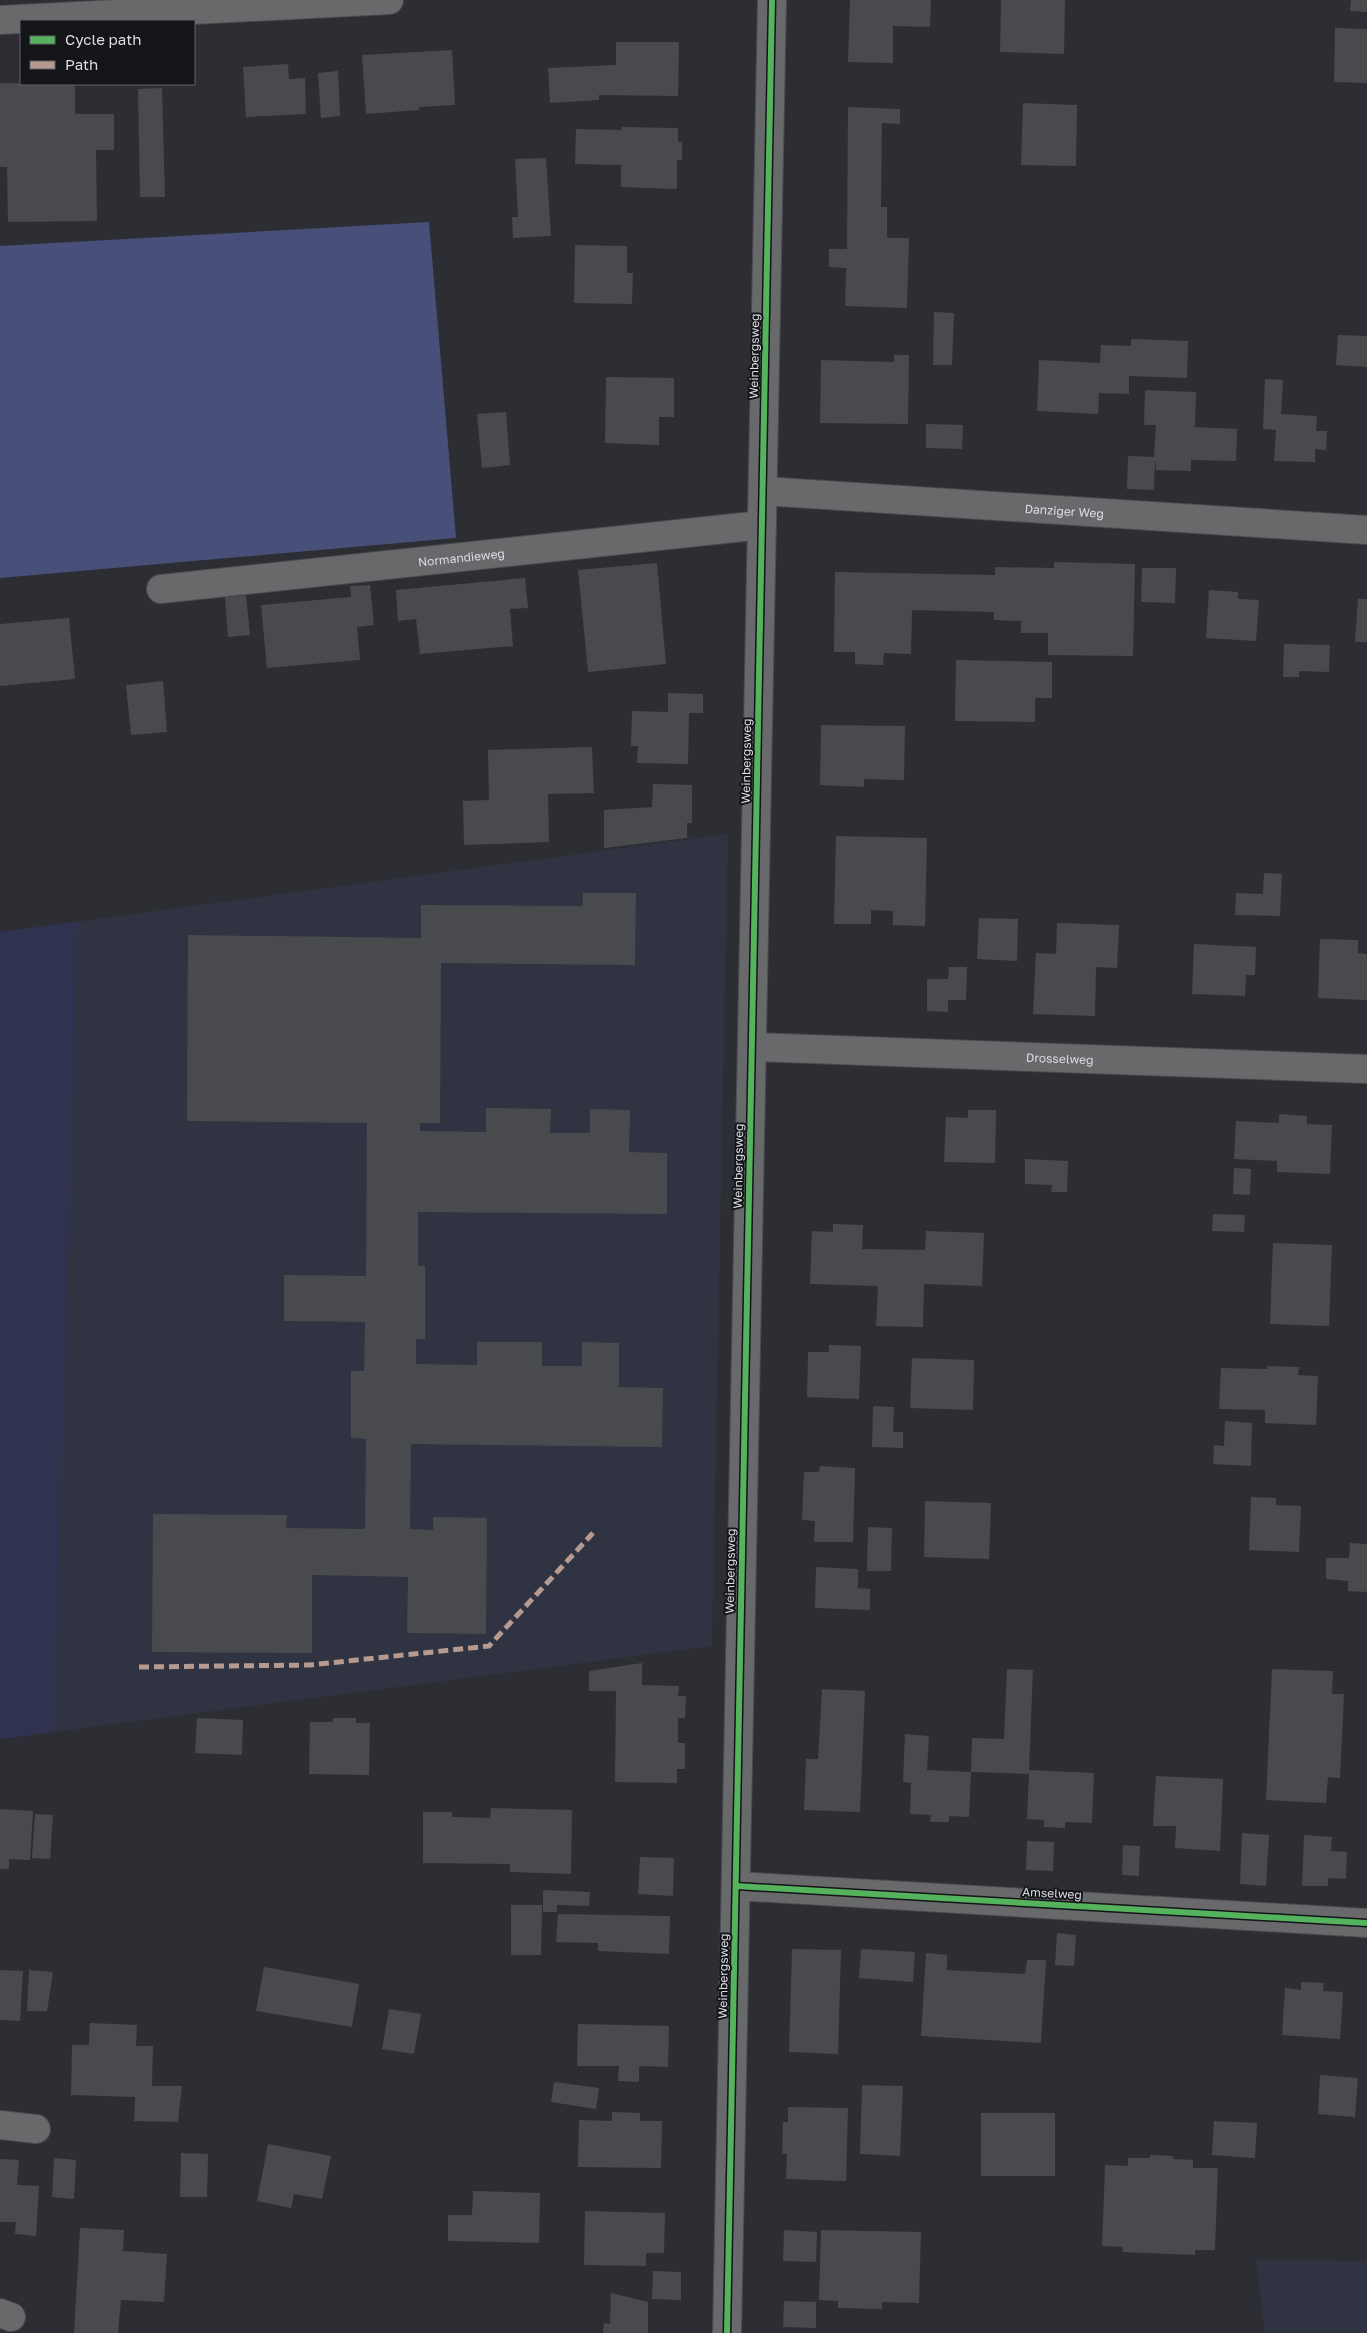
<svg xmlns="http://www.w3.org/2000/svg" width="1367" height="2333" font-family="'Golos Text',sans-serif">
<rect width="100%" height="100%" fill="#2d2e33"/>
<g fill="#303341">
<polygon points="728,834 712,1646 0,1739 0,932"/>
<polygon points="1256,2260 1367,2261 1367,2333 1265,2333"/>
</g>
<polygon fill="#2f3350" points="78,922 54,1732 0,1739 0,932"/>
<polygon fill="#484f79" points="429,222 456,538 0,578 0,246"/>
<g fill="#494a4e">
<polygon points="850,0 931,0 930,27 893,26 893,63 848,62"/>
<polygon points="1001,0 1065,0 1064,54 1000,52"/>
<polygon points="1351,0 1367,0 1367,12 1350,11"/>
<polygon points="1335,28 1367,29 1367,83 1334,82"/>
<polygon points="616,42 679,42 678,96 599,95 599,100 550,103 548,68 616,65"/>
<polygon points="452,50 455,105 419,107 419,110 366,114 362,55"/>
<polygon points="288,64 289,79 305,78 306,114 246,117 243,67"/>
<polygon points="338,71 340,116 321,118 318,73"/>
<polygon points="0,83 75,84 75,114 114,114 114,150 96,150 97,221 8,222 7,167 0,167"/>
<polygon points="162,88 165,197 140,197 138,89"/>
<polygon points="1023,103 1077,105 1076,166 1021,165"/>
<polygon points="848,107 900,109 900,124 882,123 881,207 887,207 887,238 909,238 907,308 845,306 846,268 829,267 829,249 847,249"/>
<polygon points="622,127 678,128 678,142 682,142 682,160 677,160 677,189 621,187 621,165 575,164 576,129 621,130"/>
<polygon points="546,158 551,236 513,238 512,217 518,217 515,159"/>
<polygon points="575,245 627,246 627,273 633,273 632,304 574,303"/>
<polygon points="934,312 954,313 952,365 933,365"/>
<polygon points="1338,335 1367,336 1367,367 1336,365"/>
<polygon points="1131,339 1188,341 1187,378 1129,376 1129,394 1099,393 1098,414 1037,411 1039,360 1100,363 1101,345 1131,346"/>
<polygon points="894,355 909,355 908,424 820,423 821,360 894,362"/>
<polygon points="606,377 674,378 674,417 659,417 659,445 605,443"/>
<polygon points="1265,379 1283,380 1281,414 1317,416 1316,431 1327,431 1326,450 1315,449 1315,462 1274,461 1276,430 1263,429"/>
<polygon points="1145,390 1196,392 1195,427 1237,429 1236,461 1191,460 1191,471 1156,470 1155,457 1154,490 1127,489 1128,456 1154,457 1156,425 1144,425"/>
<polygon points="506,412 510,465 482,468 477,414"/>
<polygon points="926,424 963,425 962,449 926,448"/>
<polygon points="1054,562 1135,564 1133,656 1048,655 1048,633 1021,633 1021,621 994,620 994,612 912,610 911,654 884,653 883,665 876,665 855,664 855,652 834,652 835,572 995,575 995,567 1054,568"/>
<polygon points="657,563 666,664 588,672 578,570"/>
<polygon points="1142,568 1176,568 1175,603 1141,602"/>
<polygon points="525,578 528,608 510,609 513,646 420,654 416,619 398,621 396,590"/>
<polygon points="370,585 374,625 357,627 360,660 267,668 261,605 351,597 350,586"/>
<polygon points="1209,590 1238,592 1238,599 1259,600 1256,641 1206,638"/>
<polygon points="246,595 250,635 228,637 225,597"/>
<polygon points="1358,599 1367,599 1367,642 1355,642"/>
<polygon points="69,618 75,679 0,686 0,624"/>
<polygon points="1284,644 1330,645 1329,672 1299,671 1299,677 1283,677"/>
<polygon points="956,660 1052,662 1052,698 1035,698 1035,722 955,721"/>
<polygon points="163,681 167,732 131,735 126,685"/>
<polygon points="668,693 703,694 703,713 689,713 688,764 637,763 638,746 631,746 632,711 668,712"/>
<polygon points="821,725 905,726 904,780 864,779 864,787 820,785"/>
<polygon points="592,747 594,793 548,794 549,842 464,845 463,801 489,800 488,750"/>
<polygon points="653,784 692,785 692,823 687,823 687,838 604,848 604,810 652,807"/>
<polygon points="836,836 927,838 925,926 893,925 893,911 871,910 871,924 834,924"/>
<polygon points="1264,873 1282,874 1280,916 1235,915 1236,893 1263,894"/>
<polygon points="583,893 636,893 635,965 441,963 440,1123 420,1123 420,1131 486,1132 486,1108 551,1109 550,1133 590,1133 590,1109 630,1110 629,1152 667,1153 667,1214 418,1212 418,1266 425,1266 425,1339 416,1339 416,1364 477,1365 477,1342 542,1342 542,1366 582,1366 582,1342 619,1343 619,1387 663,1388 662,1447 411,1444 410,1529 433,1530 433,1517 487,1518 486,1634 407,1633 408,1577 312,1575 312,1653 152,1652 153,1514 287,1515 286,1528 365,1529 366,1439 351,1438 351,1371 364,1371 365,1322 284,1321 284,1275 366,1276 367,1123 187,1121 188,935 421,938 421,905 583,906"/>
<polygon points="979,918 1018,919 1017,961 977,959"/>
<polygon points="1057,923 1119,925 1117,968 1096,967 1095,1016 1033,1014 1036,953 1056,954"/>
<polygon points="1320,939 1358,940 1358,953 1367,954 1367,1000 1318,998"/>
<polygon points="1194,944 1256,947 1255,975 1246,975 1245,996 1192,994"/>
<polygon points="949,967 967,967 966,1000 948,1000 948,1012 927,1011 927,979 948,979"/>
<polygon points="968,1110 996,1110 995,1163 944,1162 946,1117 968,1118"/>
<polygon points="1279,1114 1307,1116 1307,1124 1332,1125 1330,1174 1277,1172 1277,1161 1234,1159 1236,1121 1279,1123"/>
<polygon points="1025,1159 1068,1161 1067,1192 1051,1192 1052,1185 1025,1184"/>
<polygon points="1234,1168 1251,1169 1250,1195 1233,1194"/>
<polygon points="1213,1214 1245,1215 1244,1232 1212,1231"/>
<polygon points="833,1224 863,1225 862,1249 925,1250 926,1231 984,1233 982,1286 924,1284 923,1327 876,1326 878,1286 810,1284 812,1231 833,1232"/>
<polygon points="1273,1243 1332,1245 1329,1326 1270,1324"/>
<polygon points="829,1345 861,1346 859,1399 807,1397 808,1352 829,1352"/>
<polygon points="912,1358 974,1360 973,1410 910,1408"/>
<polygon points="1267,1366 1299,1367 1298,1375 1318,1376 1316,1425 1265,1423 1265,1410 1219,1409 1221,1368 1267,1369"/>
<polygon points="873,1406 894,1407 893,1432 903,1432 903,1448 872,1447"/>
<polygon points="1225,1421 1252,1423 1251,1466 1213,1464 1214,1445 1224,1446"/>
<polygon points="820,1466 855,1468 853,1542 814,1542 815,1521 802,1520 804,1472 819,1472"/>
<polygon points="1251,1497 1276,1498 1276,1505 1301,1506 1299,1552 1249,1550"/>
<polygon points="925,1501 991,1503 989,1559 924,1557"/>
<polygon points="868,1527 892,1528 891,1571 867,1571"/>
<polygon points="1350,1543 1367,1544 1367,1592 1348,1591 1348,1581 1326,1579 1326,1558 1349,1558"/>
<polygon points="816,1567 858,1569 858,1588 870,1589 870,1610 815,1608"/>
<polygon points="642,1663 642,1685 679,1686 678,1696 686,1696 685,1718 678,1718 678,1743 685,1743 685,1769 677,1769 677,1783 615,1782 616,1691 589,1691 589,1671"/>
<polygon points="1007,1669 1033,1670 1029,1770 1094,1773 1092,1823 1065,1822 1065,1828 1044,1827 1044,1820 1027,1819 1029,1774 971,1772 972,1738 1004,1739"/>
<polygon points="1272,1669 1333,1671 1332,1694 1344,1694 1340,1778 1328,1777 1326,1803 1266,1800"/>
<polygon points="822,1689 865,1691 860,1812 804,1810 806,1759 818,1759"/>
<polygon points="197,1718 243,1720 242,1755 195,1753"/>
<polygon points="333,1718 356,1718 356,1723 370,1723 369,1775 309,1774 310,1722 333,1722"/>
<polygon points="905,1734 929,1736 927,1770 971,1772 969,1817 949,1816 949,1822 930,1822 931,1815 910,1814 911,1783 903,1782"/>
<polygon points="1156,1776 1223,1779 1220,1851 1175,1848 1176,1826 1153,1826"/>
<polygon points="491,1808 572,1810 571,1874 510,1872 510,1864 423,1863 423,1812 452,1812 452,1817 490,1818"/>
<polygon points="0,1809 33,1811 30,1860 9,1859 9,1869 0,1869"/>
<polygon points="35,1814 53,1815 50,1859 32,1858"/>
<polygon points="1242,1833 1269,1835 1266,1886 1240,1884"/>
<polygon points="1304,1835 1332,1837 1331,1851 1347,1852 1346,1879 1328,1878 1328,1886 1302,1886"/>
<polygon points="1027,1841 1054,1842 1053,1871 1026,1870"/>
<polygon points="1123,1845 1140,1846 1139,1876 1122,1875"/>
<polygon points="640,1857 674,1858 673,1896 638,1894"/>
<polygon points="543,1890 590,1892 589,1906 557,1905 557,1912 543,1912"/>
<polygon points="511,1905 542,1905 541,1955 511,1955"/>
<polygon points="558,1914 670,1916 669,1954 598,1951 598,1943 556,1942"/>
<polygon points="1057,1933 1076,1935 1074,1966 1055,1965"/>
<polygon points="792,1949 841,1950 838,2054 789,2052"/>
<polygon points="861,1949 915,1952 913,1982 859,1978"/>
<polygon points="926,1953 947,1955 947,1970 1025,1974 1027,1960 1046,1960 1041,2043 921,2036"/>
<polygon points="264,1967 359,1984 352,2027 256,2011"/>
<polygon points="0,1970 23,1971 20,2021 0,2020"/>
<polygon points="29,1970 53,1972 47,2011 27,2011"/>
<polygon points="1301,1982 1324,1983 1323,1991 1343,1992 1340,2039 1282,2035 1285,1988 1301,1990"/>
<polygon points="389,2009 421,2014 414,2054 382,2049"/>
<polygon points="90,2023 137,2025 136,2046 153,2046 152,2086 182,2086 178,2122 134,2121 135,2097 71,2095 72,2045 89,2045"/>
<polygon points="578,2024 669,2026 668,2067 639,2066 639,2082 618,2081 619,2066 577,2066"/>
<polygon points="1320,2075 1358,2078 1355,2117 1318,2114"/>
<polygon points="554,2082 599,2088 596,2109 551,2102"/>
<polygon points="862,2085 903,2086 900,2156 860,2154"/>
<polygon points="788,2107 848,2108 846,2181 786,2179 787,2154 782,2154 783,2122 788,2122"/>
<polygon points="612,2112 640,2113 640,2121 662,2121 661,2168 578,2167 579,2120 612,2121"/>
<rect x="981" y="2113" width="74" height="63"/>
<polygon points="1214,2121 1257,2123 1255,2158 1212,2155"/>
<polygon points="268,2144 331,2156 322,2199 294,2194 291,2208 257,2201"/>
<polygon points="181,2153 208,2154 207,2197 180,2197"/>
<polygon points="1150,2155 1173,2156 1173,2159 1193,2160 1193,2168 1218,2168 1215,2250 1195,2250 1195,2255 1122,2252 1123,2247 1102,2246 1105,2165 1128,2166 1128,2158 1150,2158"/>
<polygon points="54,2158 76,2160 74,2199 52,2197"/>
<polygon points="0,2159 19,2160 17,2185 39,2186 36,2236 15,2234 16,2222 0,2222"/>
<polygon points="473,2191 540,2193 539,2243 448,2241 448,2215 472,2215"/>
<polygon points="585,2211 665,2213 664,2253 646,2253 646,2266 584,2265"/>
<polygon points="80,2228 124,2230 123,2251 167,2254 164,2302 121,2300 118,2333 74,2333"/>
<polygon points="784,2230 817,2232 816,2262 783,2261"/>
<polygon points="821,2230 921,2232 919,2303 882,2302 882,2309 838,2308 838,2301 819,2300"/>
<polygon points="653,2271 681,2272 681,2300 652,2299"/>
<polygon points="611,2293 648,2302 648,2333 603,2333 604,2323 610,2324"/>
<polygon points="784,2301 816,2302 816,2328 783,2327"/>
</g>
<g fill="none" stroke-linecap="round" stroke-linejoin="round">
<defs>
<g id="street">
<polyline points="0,20 389,0"/>
<path id="s1" d="M763,491L1367,530"/>
<path id="s2" d="M161,589L762,525"/>
<path id="s3" d="M752,1047L1367,1069"/>
<polyline points="736,1886 1367,1923"/>
<polyline points="0,2125 36,2129"/>
<polyline points="0,2313 11,2317"/>
<polyline points="727,2333 772,0"/>
</g>
</defs>
<use href="#street" stroke="#4a4b4e" stroke-width="30"/>
<use href="#street" stroke="#68696b" stroke-width="28"/>
<polyline stroke="#b69a8f" stroke-width="5" stroke-dasharray="10 5" stroke-linecap="butt" points="139,1667 310,1665 489,1646 593,1533"/>
<defs>
<g id="cycleway">
<polyline points="736,1886 1367,1923"/>
<polyline points="727,2333 772,0"/>
</g>
</defs>
<use href="#cycleway" stroke="#131519" stroke-width="9"/>
<use href="#cycleway" stroke="#56b35d" stroke-width="6"/>
</g>
<g text-anchor="middle" dominant-baseline="central" stroke-width="4" stroke-linejoin="round" paint-order="stroke">
<g font-size="12" fill="#dbdde3" stroke="#131519">
<text transform="translate(754 356) rotate(-89)">Weinbergsweg</text>
<text stroke="none"><textPath href="#s1" startOffset="302">Danziger Weg</textPath></text>
<text stroke="none"><textPath href="#s2" startOffset="302">Normandieweg</textPath></text>
<text transform="translate(746 761) rotate(-89)">Weinbergsweg</text>
<text stroke="none"><textPath href="#s3" startOffset="308">Drosselweg</textPath></text>
<text transform="translate(738 1166) rotate(-89)">Weinbergsweg</text>
<text transform="translate(730 1571) rotate(-89)">Weinbergsweg</text>
<text transform="translate(1052 1893) rotate(3)">Amselweg</text>
<text transform="translate(723 1976) rotate(-89)">Weinbergsweg</text>
</g>
</g>
<rect x="20" y="20" width="175" height="65" fill="#131519" stroke="#63656a"/>
<rect x="30" y="36" width="25" height="8" fill="#56b35d" stroke="#63656a"/>
<text x="65" y="45" font-size="15" fill="#dbdde3">Cycle path</text>
<rect x="30" y="61" width="25" height="8" fill="#b69a8f" stroke="#63656a"/>
<text x="65" y="70" font-size="15" fill="#dbdde3">Path</text>
</svg>
